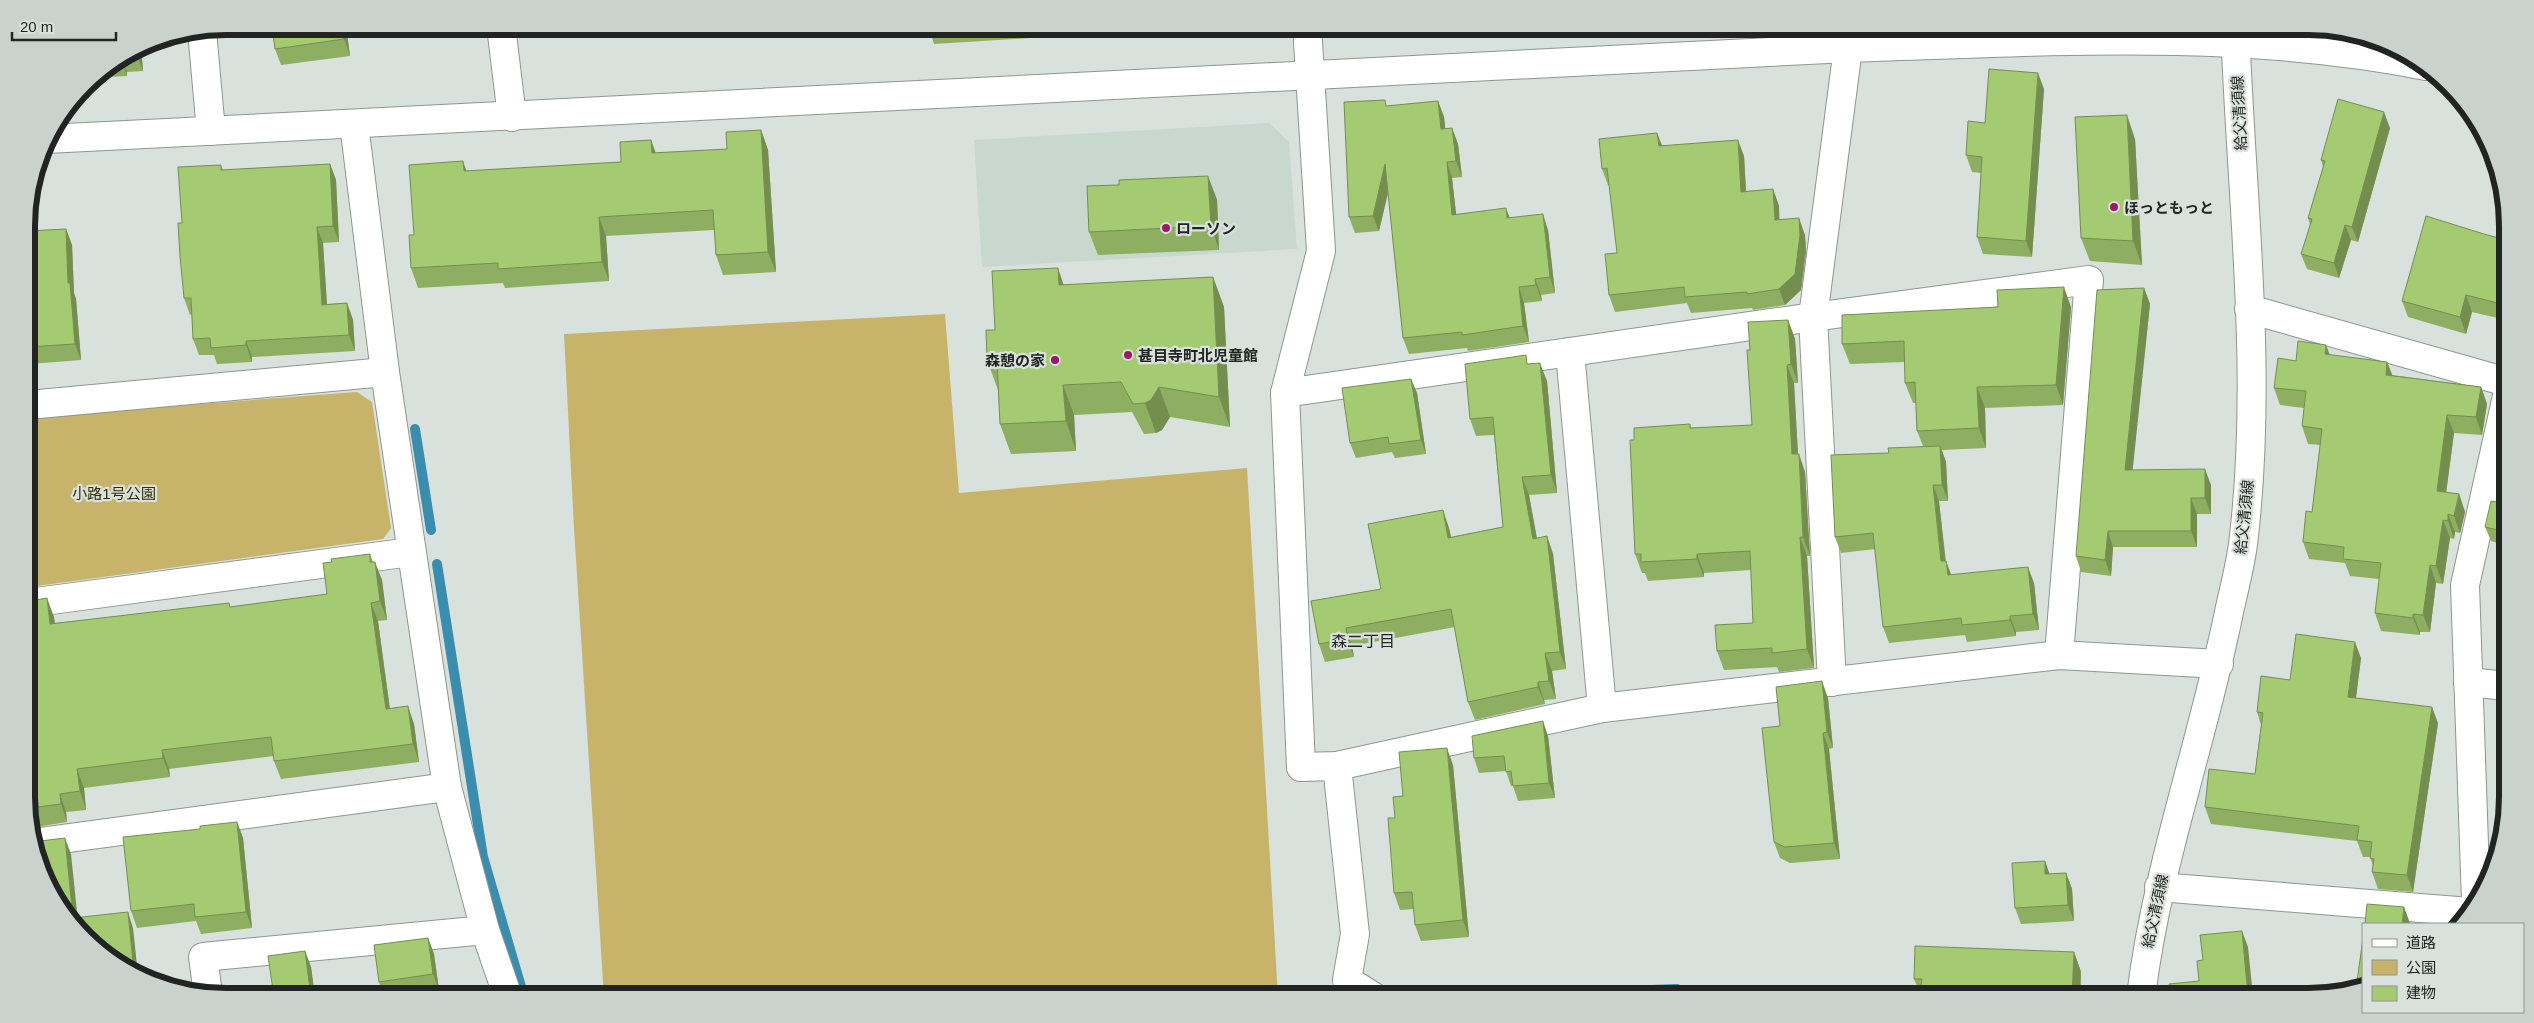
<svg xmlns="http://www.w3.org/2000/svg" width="2534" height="1023" font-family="Helvetica,'Noto Sans JP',sans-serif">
<rect width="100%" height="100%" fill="#d8e1dc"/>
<polygon fill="#c8d8ce" points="1269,123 1289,142 1297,249 982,267 974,140"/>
<g fill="#c8b36a">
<polygon points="945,314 959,493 1247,468 1278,997 604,997 574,528 564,334"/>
<polygon points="357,392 372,402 391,528 383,539 29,587 28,417"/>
</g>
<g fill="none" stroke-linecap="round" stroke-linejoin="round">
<g stroke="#3b8dae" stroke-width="10">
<polyline points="415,429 431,530"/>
<polyline points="437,564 483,857 524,997"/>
<polyline points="1701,992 1723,996"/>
<polyline points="1548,994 1677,989"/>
</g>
<defs>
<g id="street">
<polyline points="501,26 512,117"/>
<polyline points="202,31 211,131"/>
<polyline points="354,124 385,372 447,787 485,930 508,997"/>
<polyline points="2249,309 2507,382"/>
<polyline points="1570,352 1602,708"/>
<polyline points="1285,393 1813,317 2089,280 2059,655"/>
<polyline points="28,405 385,372"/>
<polyline points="29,603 411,552"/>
<polyline points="1832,682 1813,317 1848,48"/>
<polyline points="2468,682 2507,686"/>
<polyline points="1337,766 1355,934 1347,980 1374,997"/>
<polyline points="1301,767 1337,766 1602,708 2059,655 2219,664"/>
<polyline points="32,843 447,787"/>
<polyline points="2159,887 2470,912"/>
<polyline points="2476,902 2465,585 2507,396"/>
<polyline points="208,994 203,957 485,930"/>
</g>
<g id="secondary">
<path d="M46,139L1848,48C2040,42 2237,28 2426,66"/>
<polyline points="1301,767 1285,393 1321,251 1307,26"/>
<path d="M2141,996C2157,865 2203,741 2229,612C2234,589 2240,567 2243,544C2264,373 2241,198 2235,26"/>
</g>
</defs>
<use href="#street" stroke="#8d9691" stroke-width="30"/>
<use href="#secondary" stroke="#8d9691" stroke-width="30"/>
<use href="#street" stroke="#fff" stroke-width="28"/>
<use href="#secondary" stroke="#fff" stroke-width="28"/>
</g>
<g fill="#8eaf62">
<polygon points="272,26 346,26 350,56 281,65 275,49"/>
<polygon points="928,26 1045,26 1046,37 934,44"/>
<polygon points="141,46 143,71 127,72 127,76 93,78 94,76"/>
<polygon points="2044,89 2032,257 1983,254 1977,237 1981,173 1972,172 1966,155 1985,123"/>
<polygon points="1438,101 1444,117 1445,129 1452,128 1458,144 1462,177 1452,178 1456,214 1510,218 1548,230 1555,293 1541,295 1542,301 1524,303 1529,342 1468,351 1467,348 1409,354 1403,338 1388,192 1379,231 1355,233 1349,217 1387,106"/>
<polygon points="2390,128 2358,242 2351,240 2339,278 2307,269 2301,254 2310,225 2308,218 2323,167 2321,160"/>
<polygon points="761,130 768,150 776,272 723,275 716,255 714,230 606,236 609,281 505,288 503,283 418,288 411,268 414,235 467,171 621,162 651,140 655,153 727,149"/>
<polygon points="1657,133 1662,145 1744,156 1746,191 1773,189 1779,206 1779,220 1805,235 1806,251 1801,290 1785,305 1753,310 1752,308 1691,313 1687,303 1615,312 1609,295 1617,253 1609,185 1608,185 1602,169"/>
<polygon points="2135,139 2142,265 2090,261 2081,238"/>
<polygon points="330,164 336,180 339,242 323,243 327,304 347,303 353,320 355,351 252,357 252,362 217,364 214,355 199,355 193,339 192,314 190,315 184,298 182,223 221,165 223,170"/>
<polygon points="1208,176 1217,200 1219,250 1098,255 1089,232 1119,185"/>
<polygon points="66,229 72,245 74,293 76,299 81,360 30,364 30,372 28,372 27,231"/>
<polygon points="2484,234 2506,240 2506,320 2472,312 2466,334 2408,317 2402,301"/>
<polygon points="1213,277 1224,307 1230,427 1170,417 1162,430 1156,433 1144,434 1132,412 1074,415 1076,451 1011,454 1000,424 998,390 987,360 995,330 1064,285"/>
<polygon points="2144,288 2150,304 2132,470 2211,485 2211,514 2197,514 2197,547 2113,547 2111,576 2081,572 2076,556"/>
<polygon points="2071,307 2063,405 1985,408 1986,448 1942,450 1946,462 1948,501 1939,501 1946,561 1951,575 2034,583 2039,630 2016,632 2016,636 1967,642 1965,635 1889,643 1883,627 1875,549 1841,553 1835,537 1889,453 1923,446 1917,431 1916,403 1913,403 1905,383 1905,362 1850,364 1842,344"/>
<polygon points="1788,320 1795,339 1798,383 1794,383 1798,454 1805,472 1810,556 1807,556 1814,668 1779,672 1777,667 1724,670 1717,651 1753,623 1751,570 1704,573 1704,577 1648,581 1645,573 1642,573 1635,554 1634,440 1690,424 1691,428 1752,425 1750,350"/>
<polygon points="2326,345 2330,355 2392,375 2481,387 2487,404 2482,435 2454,433 2446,492 2459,494 2465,512 2460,533 2455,532 2454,539 2450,538 2443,584 2436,583 2430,632 2420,632 2420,635 2381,631 2375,613 2379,579 2350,576 2345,563 2309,559 2303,542 2312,512 2320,445 2308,444 2302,426 2304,408 2280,405 2274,388 2296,361"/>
<polygon points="1529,364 1547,381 1557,493 1529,495 1537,538 1547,536 1553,554 1566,669 1552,671 1556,699 1544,700 1545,704 1475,720 1468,702 1455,627 1352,646 1354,657 1325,662 1319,644 1449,528 1451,537 1503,527 1494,435 1476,436 1470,419"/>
<polygon points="1411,379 1417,393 1426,454 1395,458 1392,452 1356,458 1350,443"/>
<polygon points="2498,502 2507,502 2507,546 2491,541 2485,527"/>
<polygon points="370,554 373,562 382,580 387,620 378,621 390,708 414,724 419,762 281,779 274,761 274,756 169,769 170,777 84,788 86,810 66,812 67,822 30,828 29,601 54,617 55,623 231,607 327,594 332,562"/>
<polygon points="2361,658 2356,698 2438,723 2413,892 2378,889 2372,872 2373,866 2370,857 2363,857 2357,841 2211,824 2205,807 2255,774 2261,725 2257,712"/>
<polygon points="1828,698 1833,748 1829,749 1840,859 1790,863 1780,858 1774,842 1780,726"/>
<polygon points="1548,736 1555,798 1518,801 1513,786 1511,786 1506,771 1479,773 1474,758"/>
<polygon points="1453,765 1469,937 1421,941 1415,925 1414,909 1400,910 1394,893 1395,818 1403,796"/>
<polygon points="237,822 243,838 252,928 201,934 196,921 137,928 131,911 200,829"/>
<polygon points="2045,861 2049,874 2066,873 2072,889 2074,921 2021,924 2015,908"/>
<polygon points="428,938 434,954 439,990 407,995 407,997 374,997 383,995 379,982"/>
<polygon points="305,951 311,967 315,997 275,997 273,990"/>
<polygon points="2074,952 2081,972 2080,996 1921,996 1914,979"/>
</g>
<g fill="#748e50">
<polygon points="342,26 346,26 350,56 344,39"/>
<polygon points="1042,26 1045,26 1046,37"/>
<polygon points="141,46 143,71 135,50"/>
<polygon points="121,59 122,59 127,72 127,76"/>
<polygon points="2038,73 2044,89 2032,257 2026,241"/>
<polygon points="1438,101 1444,117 1447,145 1441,129"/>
<polygon points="2384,112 2390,128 2358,242 2352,227"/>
<polygon points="2127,115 2135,139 2142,265 2133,241"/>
<polygon points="1452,128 1458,144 1462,177 1456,161"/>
<polygon points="761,130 768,150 776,272 768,252"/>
<polygon points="1657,133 1663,149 1659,146"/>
<polygon points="651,140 658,159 652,153"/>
<polygon points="1738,140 1744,156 1747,208 1741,192"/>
<polygon points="463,161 470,181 464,171"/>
<polygon points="1447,162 1452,178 1458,230 1452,215"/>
<polygon points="330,164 336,180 339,242 333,226"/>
<polygon points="1385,164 1391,180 1379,231 1373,216"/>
<polygon points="1208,176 1217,200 1219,250 1211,226"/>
<polygon points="1773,189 1779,206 1780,236 1775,220"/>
<polygon points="1506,208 1512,224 1507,218"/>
<polygon points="1543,214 1548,230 1555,293 1550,277"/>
<polygon points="599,217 606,236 609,281 602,262"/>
<polygon points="1799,218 1805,235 1806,251 1801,290 1785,305 1779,289"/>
<polygon points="2345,225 2351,240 2339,278 2334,263"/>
<polygon points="317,227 323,243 328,321 322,305"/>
<polygon points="66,229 72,245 74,293 76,299 81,360 75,344 68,283"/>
<polygon points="1058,268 1068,298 1059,285"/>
<polygon points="1213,277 1224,307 1230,427 1219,397"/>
<polygon points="1535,279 1541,295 1542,301 1536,285"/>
<polygon points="1519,287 1524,303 1529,342 1523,326"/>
<polygon points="2064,287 2071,307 2063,405 2056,385"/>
<polygon points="2144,288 2150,304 2131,486 2125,470"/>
<polygon points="2466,295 2472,312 2466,334 2460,317"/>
<polygon points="347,303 353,320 355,351 349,335"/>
<polygon points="1788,320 1795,339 1798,383 1791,364"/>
<polygon points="246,341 252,357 252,362 246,345"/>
<polygon points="2326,345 2332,362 2325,354"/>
<polygon points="27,358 30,364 30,372 28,364"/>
<polygon points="2387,362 2394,379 2386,375"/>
<polygon points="1540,363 1547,381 1557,493 1551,475"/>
<polygon points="1787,365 1794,383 1799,473 1792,454"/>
<polygon points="1411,379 1417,393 1426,454 1421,440"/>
<polygon points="1063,385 1074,415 1076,451 1066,421"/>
<polygon points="1159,387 1170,417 1162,430 1156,433 1145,403"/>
<polygon points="1977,387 1985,408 1986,448 1979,428"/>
<polygon points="2481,387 2487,404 2482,435 2476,417"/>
<polygon points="2447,415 2454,433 2444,509 2437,491"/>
<polygon points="1940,446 1946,462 1948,501 1942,485"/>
<polygon points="1799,454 1805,472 1810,556 1803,537"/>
<polygon points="2205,469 2211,485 2211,514 2205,498"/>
<polygon points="1522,477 1529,495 1540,557 1533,539"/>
<polygon points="1933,485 1939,501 1947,577 1941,561"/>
<polygon points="2459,494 2465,512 2460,533 2454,516"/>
<polygon points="2191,498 2197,514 2197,547 2191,531"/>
<polygon points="1443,510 1449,528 1455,555 1448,538"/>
<polygon points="2448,514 2455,532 2454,539 2448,521"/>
<polygon points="2443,520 2450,538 2443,584 2436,566"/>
<polygon points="2108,531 2113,547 2111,576 2105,560"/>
<polygon points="1547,536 1553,554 1566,669 1560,652"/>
<polygon points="1800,537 1807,556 1814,668 1807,649"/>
<polygon points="1697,554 1704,573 1704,577 1697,559"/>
<polygon points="1946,561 1952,577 1948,575"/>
<polygon points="375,562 382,580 387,620 380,601"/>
<polygon points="2430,565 2436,583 2430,632 2423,615"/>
<polygon points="2028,567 2034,583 2039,630 2033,614"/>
<polygon points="47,598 54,617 57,642 50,624"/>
<polygon points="371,603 378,621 392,727 386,709"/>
<polygon points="2413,614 2420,632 2420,635 2413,618"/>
<polygon points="2010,616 2016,632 2016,636 2010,620"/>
<polygon points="1346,628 1352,646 1354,657 1347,639"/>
<polygon points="2355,642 2361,658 2354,713 2348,697"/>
<polygon points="1545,653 1552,671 1556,699 1549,681"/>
<polygon points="1822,681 1828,698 1833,748 1827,732"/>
<polygon points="1538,682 1544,700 1545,704 1538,687"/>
<polygon points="408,706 414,724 419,762 413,744"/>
<polygon points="2432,707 2438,723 2413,892 2407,875"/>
<polygon points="1543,721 1548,736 1555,798 1549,783"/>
<polygon points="1823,733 1829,749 1840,859 1834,843"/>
<polygon points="1447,748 1453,765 1469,937 1463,920"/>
<polygon points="162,750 169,769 170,777 163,758"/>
<polygon points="77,769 84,788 86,810 80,791"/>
<polygon points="60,794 66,812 67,822 61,804"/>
<polygon points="237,822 243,838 252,928 246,912"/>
<polygon points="65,838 71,854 79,931 73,918"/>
<polygon points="2045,861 2051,878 2045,874"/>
<polygon points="2066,873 2072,889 2074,921 2068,905"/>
<polygon points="2404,907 2410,923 2410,924 2402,924"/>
<polygon points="128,912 133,928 138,975 134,973"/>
<polygon points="2242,931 2248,947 2253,996 2248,996"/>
<polygon points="428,938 434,954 439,990 433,974"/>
<polygon points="305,951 311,967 315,997 311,997"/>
<polygon points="2074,952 2081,972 2080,996 2072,996"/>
</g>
<g fill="#a5cb72" stroke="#748e50">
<polygon points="272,26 342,26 344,39 275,49"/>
<polygon points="928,26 961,26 928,28"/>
<polygon points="1989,69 2038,73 2026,241 1977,237 1982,157 1966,155 1968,121 1985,123"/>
<polygon points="2338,99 2384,112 2352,227 2345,225 2334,263 2301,254 2312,219 2308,218 2325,161 2321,160"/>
<polygon points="1385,100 1386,106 1438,101 1441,129 1452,128 1456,161 1447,162 1452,215 1506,208 1507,218 1543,214 1550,277 1535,279 1536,285 1519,287 1523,326 1462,335 1462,332 1403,338 1385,164 1373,216 1349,217 1344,102"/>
<polygon points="2127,115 2133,241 2081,238 2075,117"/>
<polygon points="761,130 768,252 716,255 713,210 599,217 602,262 498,269 498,263 411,268 409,235 414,235 409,165 463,161 464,171 621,162 620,142 651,140 652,153 727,149 726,132"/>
<polygon points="1657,133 1659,146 1738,140 1741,192 1773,189 1775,220 1799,218 1800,235 1795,274 1779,289 1747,294 1747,292 1685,297 1684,287 1609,295 1605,254 1617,253 1607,168 1602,169 1599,139"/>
<polygon points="330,164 333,226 317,227 322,305 347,303 349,335 246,341 246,345 211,348 210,338 193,339 191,298 184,298 180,256 178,223 182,223 178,167 221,165 221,170"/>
<polygon points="1208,176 1211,226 1089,232 1087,186 1119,185 1119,180"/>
<polygon points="2426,216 2484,234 2506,240 2506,305 2466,295 2460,317 2402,301"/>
<polygon points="66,229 68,283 70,283 75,344 27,347 27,231"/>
<polygon points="1058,268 1059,285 1213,277 1219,397 1159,387 1151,400 1145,403 1133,404 1121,382 1063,385 1066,421 1000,424 997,360 987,360 986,330 995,330 992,271"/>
<polygon points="2064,287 2056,385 1977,387 1979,428 1917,431 1915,382 1905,383 1904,341 1842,344 1842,315 1998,307 1997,290"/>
<polygon points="2144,288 2125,470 2205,469 2205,498 2191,498 2191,531 2108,531 2105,560 2076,556 2097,290"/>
<polygon points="1788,320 1791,364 1787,365 1792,454 1799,454 1803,537 1800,537 1807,649 1772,653 1772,648 1717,651 1715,625 1753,623 1750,551 1697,554 1697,559 1641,562 1641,554 1635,554 1630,440 1634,440 1634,428 1690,424 1690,428 1752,425 1747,350 1750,350 1748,322"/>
<polygon points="2298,341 2326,345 2325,354 2387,362 2386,375 2481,387 2476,417 2447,415 2437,491 2459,494 2454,516 2448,514 2448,521 2443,520 2436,566 2430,565 2423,615 2413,614 2413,618 2375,613 2381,563 2343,559 2344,547 2303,542 2306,511 2312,512 2322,429 2302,426 2306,391 2274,388 2278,358 2296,361"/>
<polygon points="1526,355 1527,364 1540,363 1551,475 1522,477 1533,539 1547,536 1560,652 1545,653 1549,681 1538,682 1538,687 1468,702 1451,609 1346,628 1347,639 1319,644 1311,601 1381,589 1368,524 1443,510 1448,538 1503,527 1493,417 1470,419 1465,364"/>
<polygon points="1411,379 1421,440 1389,444 1388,437 1350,443 1342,388"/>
<polygon points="1940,446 1942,485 1933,485 1941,561 1946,561 1948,575 2028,567 2033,614 2010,616 2010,620 1962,625 1961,618 1883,627 1873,533 1835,537 1831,455 1889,453 1888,448"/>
<polygon points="2499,500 2507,502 2507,532 2485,527 2491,501 2498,502"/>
<polygon points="370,554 370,562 375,562 380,601 371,603 386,709 408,706 413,744 274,761 271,737 162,750 163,758 77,769 80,791 60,794 61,804 30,808 29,601 47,598 50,624 229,603 230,607 327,594 323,563 332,562 331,559"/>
<polygon points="2296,634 2355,642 2348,697 2432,707 2407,875 2372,872 2374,859 2370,858 2372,842 2357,840 2359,826 2205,807 2209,769 2255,774 2263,713 2257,712 2261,676 2290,680"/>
<polygon points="1822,681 1827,732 1823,733 1834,843 1785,847 1774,842 1762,728 1780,726 1776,687"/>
<polygon points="1543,721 1549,783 1513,786 1511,771 1506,772 1504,756 1474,758 1472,736"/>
<polygon points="1447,748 1463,920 1415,925 1412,892 1394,893 1388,818 1395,818 1393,797 1403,796 1399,752"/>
<polygon points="237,822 246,912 195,917 194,904 131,911 123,837 200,829 200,826"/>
<polygon points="65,838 73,918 128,912 134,973 115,963 76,929 47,885 32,842"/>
<polygon points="2045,861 2045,874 2066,873 2068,905 2015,908 2012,863"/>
<polygon points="2367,904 2404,907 2402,924 2365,924"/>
<polygon points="2242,931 2248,996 2163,996 2163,994 2170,993 2169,984 2199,981 2197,961 2203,960 2200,935"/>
<polygon points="428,938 433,974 379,982 374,945"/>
<polygon points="2363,938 2363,988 2356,989"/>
<polygon points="1915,946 2074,952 2072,996 1997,996 1998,995 1986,994 1986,989 1921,987 1922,979 1914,979"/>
<polygon points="305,951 311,997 281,997 279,989 273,990 268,956"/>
<polygon points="1536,986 1536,993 1560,991 1561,996 1418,997 1418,994"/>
<polygon points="406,992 406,997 374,997"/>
</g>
<g fill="#9f1867" stroke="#d8e1dc" stroke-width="2">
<circle cx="2114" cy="207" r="5"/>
<circle cx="1166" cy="228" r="5"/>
<circle cx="1128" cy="355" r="5"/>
<circle cx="1055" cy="360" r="5"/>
</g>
<g text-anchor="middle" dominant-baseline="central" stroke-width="4.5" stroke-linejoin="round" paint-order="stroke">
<g font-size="15" fill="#212422" stroke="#d8e1dc">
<text transform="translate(2239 113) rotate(-93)">給父清須線</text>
<text transform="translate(2244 517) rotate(-84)">給父清須線</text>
<text transform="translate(2155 911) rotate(-78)">給父清須線</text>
</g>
<g font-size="15" font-weight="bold" fill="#212422" stroke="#d8e1dc" text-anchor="start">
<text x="2124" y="207">ほっともっと</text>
<text x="1176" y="228">ローソン</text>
<text x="1138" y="355">甚目寺町北児童館</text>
<text x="1045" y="360" text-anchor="end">森憩の家</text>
</g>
<g font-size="15" fill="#372b00" stroke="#d8e1dc">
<text x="114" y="493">小路1号公園</text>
</g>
<g font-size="16" fill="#212422" stroke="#d8e1dc">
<text x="1363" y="641">森二丁目</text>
</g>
</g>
<path d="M0 0H2534V1023H0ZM226 35H2308A191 191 0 0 1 2499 226V797A191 191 0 0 1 2308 988H226A191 191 0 0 1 35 797V226A191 191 0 0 1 226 35Z" fill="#c9d2cd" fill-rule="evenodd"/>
<path fill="none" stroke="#212422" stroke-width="6" d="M226 35H2308A191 191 0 0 1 2499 226V797A191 191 0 0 1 2308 988H226A191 191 0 0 1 35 797V226A191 191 0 0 1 226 35Z"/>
<rect x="2362" y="923" width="162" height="90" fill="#d8e1dc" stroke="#8f9592"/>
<rect x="2372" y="939" width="25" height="8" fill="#ffffff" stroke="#8f9592"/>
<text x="2406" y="948" font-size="15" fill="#212422">道路</text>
<rect x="2372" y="960" width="25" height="15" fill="#c8b36a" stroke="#8f9592"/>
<text x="2406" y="973" font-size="15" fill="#212422">公園</text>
<rect x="2372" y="986" width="25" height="15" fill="#a5cb72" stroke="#8f9592"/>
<text x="2406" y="998" font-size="15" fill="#212422">建物</text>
<path d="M12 32v8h104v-8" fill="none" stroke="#212422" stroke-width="2.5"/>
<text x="20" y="32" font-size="15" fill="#212422" stroke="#d8e1dc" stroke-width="4" paint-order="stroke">20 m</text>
</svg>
